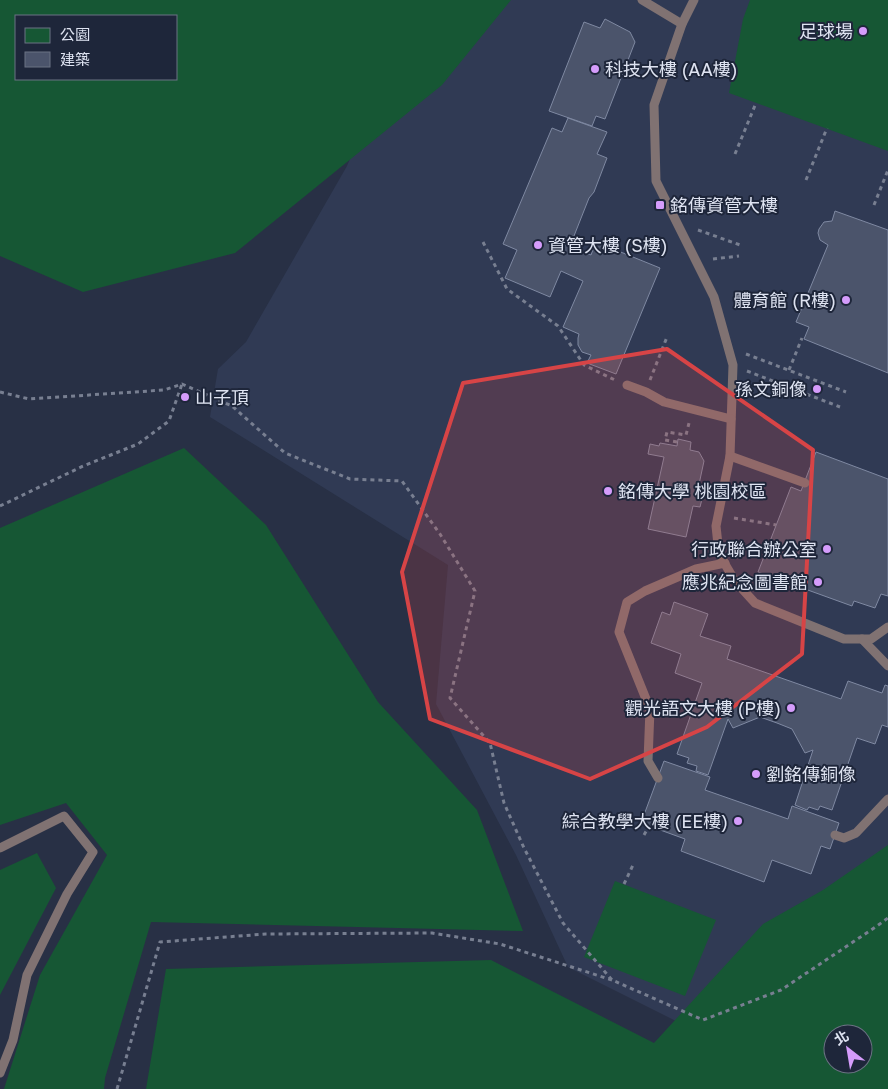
<svg xmlns="http://www.w3.org/2000/svg" width="888" height="1089" font-family="'Golos Text','Noto Sans TC',sans-serif">
<rect width="100%" height="100%" fill="#283045"/>
<polygon fill="#303a54" points="412,0 888,0 888,937 706,1036 568,967 516,855 436,704 448,565 210,417 218,369 246,342 347,166 409,13"/>
<g fill="#165734" fill-rule="evenodd">
<path d="M0,0H511L442,85L235,253L83,292L0,256ZM16,16H176V79H16Z"/>
<polygon points="750,0 888,0 888,151 729,93 743,19"/>
<polygon points="184,448 266,525 378,702 477,810 523,931 151,922 105,1078 104,1089 4,1089 40,975 107,855 66,803 0,825 0,528"/>
<path d="M888,845V1089H146L166,969L491,960L654,1043L763,924L823,890ZM833,1034H863V1064H833Z"/>
<polygon points="37,853 56,888 0,995 0,870"/>
<polygon points="615,881 716,920 685,996 584,957"/>
</g>
<g fill="#4b546b" stroke="#7f89a2">
<polygon points="605,19 630,32 635,42 605,119 596,116 592,126 549,111 584,22 600,28"/>
<polygon points="568,118 607,132 597,154 607,158 594,192 589,198 570,246 591,255 596,242 660,268 616,374 587,363 591,355 582,352 578,345 578,338 579,334 563,327 583,281 561,271 550,297 505,278 517,250 503,244 552,128 562,132"/>
<polygon points="835,211 888,230 888,373 804,339 809,327 796,322 828,245 820,240 818,233 819,229 824,222 832,221"/>
<polygon points="678,439 691,442 690,450 699,452 704,461 698,489 704,491 700,507 693,506 686,537 648,529 664,457 648,454 650,444 659,446 660,443 677,446"/>
<polygon points="816,452 888,479 888,596 881,594 875,608 854,601 852,606 758,572 791,487 801,491"/>
<polygon points="674,602 708,614 700,636 731,646 727,659 841,699 848,681 882,693 885,685 888,686 888,727 882,725 875,744 857,738 832,810 820,806 818,810 809,807 807,810 795,805 813,750 805,753 792,729 777,723 760,717 733,728 728,719 708,775 696,771 697,766 687,763 689,758 677,754 702,683 675,673 681,654 651,643 662,612 670,615"/>
<polygon points="664,761 710,777 705,790 788,819 792,806 839,823 830,849 821,846 811,874 772,860 764,882 681,851 685,839 641,823"/>
</g>
<g fill="none" stroke-linecap="round" stroke-linejoin="round">
<g stroke="#787f91" stroke-width="3" stroke-dasharray="4 4" stroke-linecap="butt">
<polyline points="735,154 756,103"/>
<polyline points="806,180 827,128"/>
<polyline points="874,205 888,170"/>
<polyline points="698,230 743,246"/>
<polyline points="483,242 507,289 558,326 584,365 615,380"/>
<polyline points="713,259 739,256"/>
<polyline points="746,354 846,392"/>
<polyline points="789,370 802,338"/>
<polyline points="747,371 840,407"/>
<polyline points="650,380 667,337"/>
<polyline points="0,392 29,399 164,390 182,384 232,406 285,453 350,479 402,481 440,534 475,591 450,698 490,743 504,803 524,848 563,923 612,980 703,1020 781,990 877,926 888,918"/>
<polyline points="677,442 665,440 667,432 686,435 689,423"/>
<polyline points="0,506 81,467 138,444 169,421 182,384"/>
<polyline points="734,518 776,525"/>
<polyline points="644,835 649,826"/>
<polyline points="624,884 633,865"/>
<polyline points="117,1089 160,942 266,934 432,933 500,944 612,980"/>
</g>
<g stroke="#807272" stroke-width="9">
<polyline points="642,0 682,24"/>
<polyline points="694,0 682,24 654,105 656,181 714,297 733,365 730,456 716,526 719,554 735,581 755,603 844,639 871,639 888,627"/>
<polyline points="627,385 646,392 664,402 731,419"/>
<polyline points="730,456 805,483"/>
<polyline points="862,639 888,666"/>
<polyline points="658,778 648,761 650,709 619,632 627,602 645,591 696,569 725,563"/>
<polyline points="835,835 844,838 856,833 888,799"/>
<polyline points="0,848 64,816 93,852 67,894 27,975 13,1040 0,1073"/>
</g>
</g>
<path fill="#d74446" fill-opacity="0.2" stroke="#d74446" stroke-width="4" stroke-linejoin="round" d="M667,349L813,450L802,654L707,727L590,779L430,719L402,572L463,383Z"/>
<g fill="#d59cfb" stroke="#1e263a" stroke-width="2">
<circle cx="863" cy="31" r="5"/>
<circle cx="595" cy="69" r="5"/>
<rect x="655" y="200" width="10" height="10" rx="2.5"/>
<circle cx="538" cy="245" r="5"/>
<circle cx="846" cy="300" r="5"/>
<circle cx="817" cy="389" r="5"/>
<circle cx="185" cy="397" r="5"/>
<circle cx="608" cy="491" r="5"/>
<circle cx="827" cy="549" r="5"/>
<circle cx="818" cy="582" r="5"/>
<circle cx="791" cy="708" r="5"/>
<circle cx="756" cy="774" r="5"/>
<circle cx="738" cy="821" r="5"/>
</g>
<g text-anchor="middle" dominant-baseline="central" stroke-width="4" stroke-linejoin="round" paint-order="stroke">
<g font-size="18" fill="#dee3f1" stroke="#1e263a" text-anchor="end">
<text x="853" y="31">足球場</text>
<text x="605" y="69" text-anchor="start">科技大樓 (AA樓)</text>
<text x="670" y="205" text-anchor="start">銘傳資管大樓</text>
<text x="548" y="245" text-anchor="start">資管大樓 (S樓)</text>
<text x="836" y="300">體育館 (R樓)</text>
<text x="807" y="389">孫文銅像</text>
<text x="195" y="397" text-anchor="start">山子頂</text>
<text x="618" y="491" text-anchor="start">銘傳大學 桃園校區</text>
<text x="817" y="549">行政聯合辦公室</text>
<text x="808" y="582">應兆紀念圖書館</text>
<text x="781" y="708">觀光語文大樓 (P樓)</text>
<text x="766" y="774" text-anchor="start">劉銘傳銅像</text>
<text x="728" y="821">綜合教學大樓 (EE樓)</text>
</g>
</g>
<rect x="15" y="15" width="162" height="65" fill="#1e263a" stroke="#6b7283"/>
<rect x="25" y="28" width="25" height="15" fill="#165734" stroke="#6b7283"/>
<text x="60" y="40" font-size="15" fill="#dee3f1">公園</text>
<rect x="25" y="52" width="25" height="15" fill="#4b546b" stroke="#6b7283"/>
<text x="60" y="65" font-size="15" fill="#dee3f1">建築</text>
<g transform="translate(848 1049) rotate(329)"><circle r="24" fill="#1e263a" stroke="#6b7283"/>
<path d="M0-4L9 19L0 12L-9 19Z" fill="#d59cfb"/>
<text y="-8" font-size="14" font-weight="bold" text-anchor="middle" fill="#dee3f1">北</text>
</g>
</svg>
